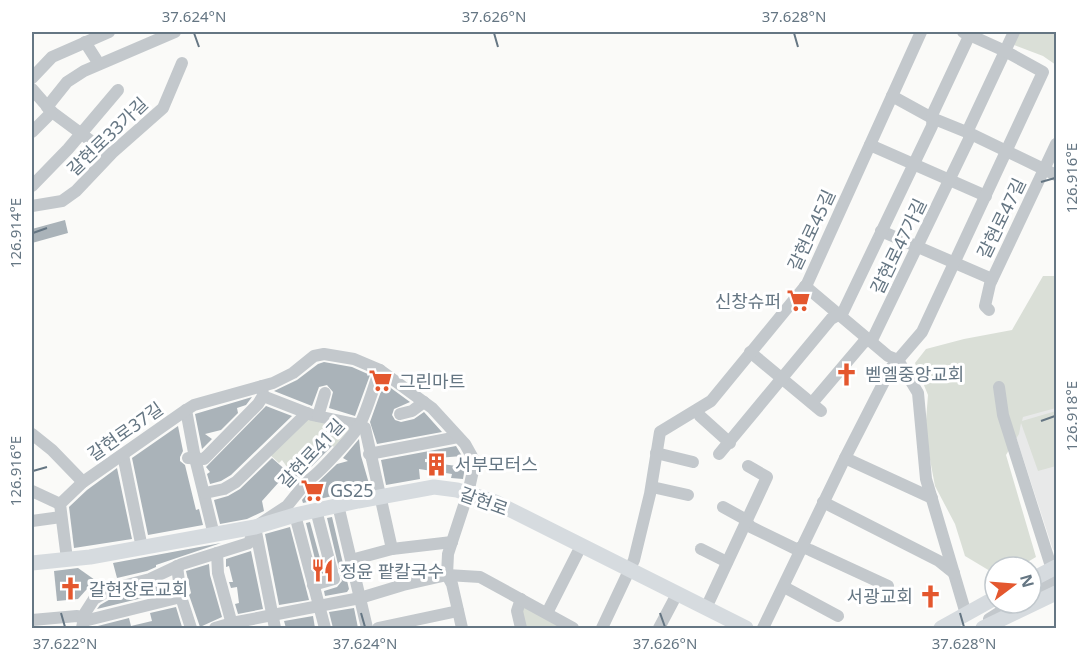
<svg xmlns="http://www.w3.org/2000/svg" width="1088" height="660" font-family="'Noto Sans','Noto Sans KR',sans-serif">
<rect width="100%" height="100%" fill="#fafaf8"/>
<polygon fill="#e8e9e9" points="1056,404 1056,549 1053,550 1010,418"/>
<g fill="#dadfd7">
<polygon points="1019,32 1056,32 1056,65 1043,56 1014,45"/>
<polygon points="1043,276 1056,276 1056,408 1023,417 1022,421 1056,411 1056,466 1038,471 1021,423 1019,434 1006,455 1036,557 1019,567 995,567 995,574 965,556 955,524 935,486 925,433 928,395 915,363 926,349 964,339 1012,330"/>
<polygon points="307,413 351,428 334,447 325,441 293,468 290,466 287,467 282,460 279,463 269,454"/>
<polygon points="523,604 562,628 524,628 520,612"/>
</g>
<g fill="#aab3b9">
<polygon points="65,220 68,233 32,243 32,229"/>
<polygon points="324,362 352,367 370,375 355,416 329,408 333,392 327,385 319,387 312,406 274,391 297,380 318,364"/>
<polygon points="384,383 410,402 394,409 392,415 395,420 401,422 414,419 424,412 442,432 377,444 370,422"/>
<polygon points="252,397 246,405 237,408 238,413 221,430 205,434 212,439 202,449 195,414"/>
<polygon points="266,406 292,416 231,475 221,481 210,484 207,474 210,472 206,467"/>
<polygon points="178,426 183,451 180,457 180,461 185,465 196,510 199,509 203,525 148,535 132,458"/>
<polygon points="359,439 361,456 370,487 303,503 302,500 314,486 337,464 348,461 343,458"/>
<polygon points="325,441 332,446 288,490 279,482 262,501 264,511 247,519 220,524 214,500 228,496 240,489 272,458 289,473"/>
<polygon points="456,446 462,456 425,459 425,462 465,467 463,479 451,478 452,474 419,469 420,479 386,485 381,460"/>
<polygon points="117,468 132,539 74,548 69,507 87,490"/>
<polygon points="332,517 349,589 347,592 325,596 324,591 337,587 342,581 327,518"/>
<polygon points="310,522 324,573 319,575 306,523"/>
<polygon points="290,527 309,600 279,605 265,534"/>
<polygon points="221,543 156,565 156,567 147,571 117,578 113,563"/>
<polygon points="251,551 263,609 238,614 235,604 239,603 237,587 231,588 229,582 233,582 229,566 226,567 226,559"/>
<polygon points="209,564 210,575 222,617 200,627 189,595 191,593 186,571"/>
<polygon points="78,568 95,580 78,599 57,601 54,571"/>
<polygon points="168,580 171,591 97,609 100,605 114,597 152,587"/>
<polygon points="176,607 182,627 181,628 90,628 129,618 131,626 152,621 150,613"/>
<polygon points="354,608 358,628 333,628 329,612"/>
<polygon points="313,616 315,628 286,628 284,621"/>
</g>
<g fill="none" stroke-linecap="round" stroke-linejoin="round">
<polyline stroke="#bbbfc2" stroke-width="1.5" stroke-dasharray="3 3" stroke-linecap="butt" points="294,466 299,476"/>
<g stroke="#c3c8cc" stroke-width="12">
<polyline points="85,42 99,64"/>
<polyline points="32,78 52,57 109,32"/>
<polyline points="32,89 52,112 110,155"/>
<polyline points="892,96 932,118 969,133 1056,175"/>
<polyline points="47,107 67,82 84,71 175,32"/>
<polyline points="32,132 52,112"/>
<polyline points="870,145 986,196"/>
<polyline points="32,186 68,149 118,90"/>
<polyline points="32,206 62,201 76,191 112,153 163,108 182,63"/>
<polyline points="881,231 992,279"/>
<polyline points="805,286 888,356 898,360 918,393 926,479 966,614"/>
<polyline points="989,310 985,306 990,284 1056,144"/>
<polyline points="750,352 821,411"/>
<polyline points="999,387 1003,415 1056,582"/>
<polyline points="263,396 312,415 360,425"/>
<polyline points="812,403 863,343 873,338 969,139 969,128 1014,32"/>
<polyline points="186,410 195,458 214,535"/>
<polyline points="697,410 700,416 730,443"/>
<polyline points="400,414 412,411 424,402"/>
<polyline points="318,416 325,393"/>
<polyline points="359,427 365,428 392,549"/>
<polyline points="32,434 52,450 83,482"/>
<polyline points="656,453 693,462"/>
<polyline points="369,454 458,437"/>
<polyline points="719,454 831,319 843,312 932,126 933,113 971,32"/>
<polyline points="123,455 142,548"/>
<polyline points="188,458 204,459 258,404 263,396 262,386"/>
<polyline points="845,458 932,498"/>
<polyline points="652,487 688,495"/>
<polyline points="32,491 60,504"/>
<polyline points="205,493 224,489 236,482 307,413"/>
<polyline points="823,502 939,561 954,573"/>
<polyline points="338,505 367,628"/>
<polyline points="723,507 743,518 751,527 796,549 802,547 810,550 888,586"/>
<polyline points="295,515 325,628"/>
<polyline points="32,521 61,517"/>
<polyline points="255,527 275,628"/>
<polyline points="701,549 727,562"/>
<polyline points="217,553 218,573 233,628"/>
<polyline points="67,559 60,504 83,482 186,410 194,405 273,383 293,373 314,356 324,354 354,359 380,370 432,408 465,444 475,462 468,493 448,554 447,575 452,584 462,628"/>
<polyline points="351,560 392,549 452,542"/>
<polyline points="177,566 181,597 191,628"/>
<polyline points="313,585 334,579 316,510"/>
<polyline points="784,587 838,616"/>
<polyline points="1031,594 1056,582"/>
<polyline points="521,599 517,611 521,628"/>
<polyline points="706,608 767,477 748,466"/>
<polyline points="547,613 581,546"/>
<polyline points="989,619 1014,603"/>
<polyline points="32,620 77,616 88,620 181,597"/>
<path d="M82,628L85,613L94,599L111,589L150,579L182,564L249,543L255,527L287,506L308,480C317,476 355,434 360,424C368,408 373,388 380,370"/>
<polyline points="215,628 232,623 360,598 403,585 447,575 480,577 573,628"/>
<polyline points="378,628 458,611"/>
<polyline points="602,628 634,560 650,494 660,432 711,401 807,284 921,32"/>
<polyline points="659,628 677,594"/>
<polyline points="763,628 845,458 891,368 922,332 1043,72 1005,51 963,32"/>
</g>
<g stroke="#d6dbdf" stroke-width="15">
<polyline points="32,563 90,557 255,527 295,515 358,501 434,487 457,490 495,502 746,628"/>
<polyline points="1031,580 1056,567"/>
<polyline points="941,628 995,598"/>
<polyline points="983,628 1056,593"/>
</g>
</g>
<path fill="none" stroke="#657683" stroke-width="2" d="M194,33L199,47M494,33L498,47M794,33L798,47M1041,182L1055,178M33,233L47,228M1041,421L1055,416M33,471L47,467M61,613L65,627M361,613L365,627M660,613L665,627M960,613L964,627"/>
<defs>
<symbol id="supermarket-bare" viewBox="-9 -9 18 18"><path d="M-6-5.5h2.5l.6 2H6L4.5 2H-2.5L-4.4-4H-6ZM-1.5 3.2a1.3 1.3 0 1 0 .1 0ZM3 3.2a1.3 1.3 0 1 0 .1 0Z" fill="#e4572e" stroke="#fff" stroke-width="2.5" paint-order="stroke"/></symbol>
<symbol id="church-bare" viewBox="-9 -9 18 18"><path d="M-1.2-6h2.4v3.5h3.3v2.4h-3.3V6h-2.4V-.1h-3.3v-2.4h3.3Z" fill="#e4572e" stroke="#fff" stroke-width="2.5" paint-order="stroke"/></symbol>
<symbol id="building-bare" viewBox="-9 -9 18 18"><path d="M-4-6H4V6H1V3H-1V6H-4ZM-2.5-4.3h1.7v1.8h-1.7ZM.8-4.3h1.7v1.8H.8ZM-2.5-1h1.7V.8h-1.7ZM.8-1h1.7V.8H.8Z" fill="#e4572e" stroke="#fff" stroke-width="2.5" paint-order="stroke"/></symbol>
<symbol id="restaurant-bare" viewBox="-9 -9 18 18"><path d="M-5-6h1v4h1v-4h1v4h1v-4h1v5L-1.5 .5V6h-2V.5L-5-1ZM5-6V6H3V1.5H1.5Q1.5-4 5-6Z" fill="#e4572e" stroke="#fff" stroke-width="2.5" paint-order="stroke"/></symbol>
</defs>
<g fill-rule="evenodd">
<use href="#supermarket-bare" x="782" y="284" width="33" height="33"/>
<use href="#church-bare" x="830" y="358" width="33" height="33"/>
<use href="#supermarket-bare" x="364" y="364" width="33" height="33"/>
<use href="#building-bare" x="420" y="448" width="33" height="33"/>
<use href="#supermarket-bare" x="296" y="474" width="33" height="33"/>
<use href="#restaurant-bare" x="306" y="554" width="33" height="33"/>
<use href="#church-bare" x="54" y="572" width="33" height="33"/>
<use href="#church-bare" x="914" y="580" width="33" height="33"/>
</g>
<g text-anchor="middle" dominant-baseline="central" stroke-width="6" stroke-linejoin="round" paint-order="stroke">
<g font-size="18" fill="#657683" stroke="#fff">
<text transform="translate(107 136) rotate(-44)">갈현로33가길</text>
<text transform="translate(1001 218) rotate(-64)">갈현로47길</text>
<text transform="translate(811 230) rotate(-65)">갈현로45길</text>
<text transform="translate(898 246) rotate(-64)">갈현로47가길</text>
<text transform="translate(125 431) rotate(-35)">갈현로37길</text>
<text transform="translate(311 453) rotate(-47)">갈현로41길</text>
<text transform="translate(484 501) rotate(20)">갈현로</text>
</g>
<g font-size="18" fill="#657683" stroke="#fff" text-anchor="start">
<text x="781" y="301" text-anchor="end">신창슈퍼</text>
<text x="865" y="374">벧엘중앙교회</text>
<text x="399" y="381">그린마트</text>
<text x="455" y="464">서부모터스</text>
<text x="330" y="490">GS25</text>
<text x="340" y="571">정윤 팥칼국수</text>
<text x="89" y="589">갈현장로교회</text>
<text x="913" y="596" text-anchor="end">서광교회</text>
</g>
</g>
<rect width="1088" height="660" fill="none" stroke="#ffffff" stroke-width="66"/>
<g transform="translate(1013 585) rotate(74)"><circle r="28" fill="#ffffff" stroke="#c1c8cd" stroke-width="1.5"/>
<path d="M0-4.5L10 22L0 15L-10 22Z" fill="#e4572e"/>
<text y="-9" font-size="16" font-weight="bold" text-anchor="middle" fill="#657683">N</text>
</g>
<rect x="33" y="33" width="1022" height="594" fill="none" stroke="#657683" stroke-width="2"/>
<g font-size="15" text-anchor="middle" fill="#657683">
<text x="194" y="22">37.624°N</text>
<text x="494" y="22">37.626°N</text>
<text x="794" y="22">37.628°N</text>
<text transform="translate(1072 178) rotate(-90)" y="5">126.916°E</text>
<text transform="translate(16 233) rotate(-90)" y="5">126.914°E</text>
<text transform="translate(1072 416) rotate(-90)" y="5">126.918°E</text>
<text transform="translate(16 471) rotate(-90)" y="5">126.916°E</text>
<text x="65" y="649">37.622°N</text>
<text x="365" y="649">37.624°N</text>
<text x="665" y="649">37.626°N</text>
<text x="964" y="649">37.628°N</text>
</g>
</svg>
